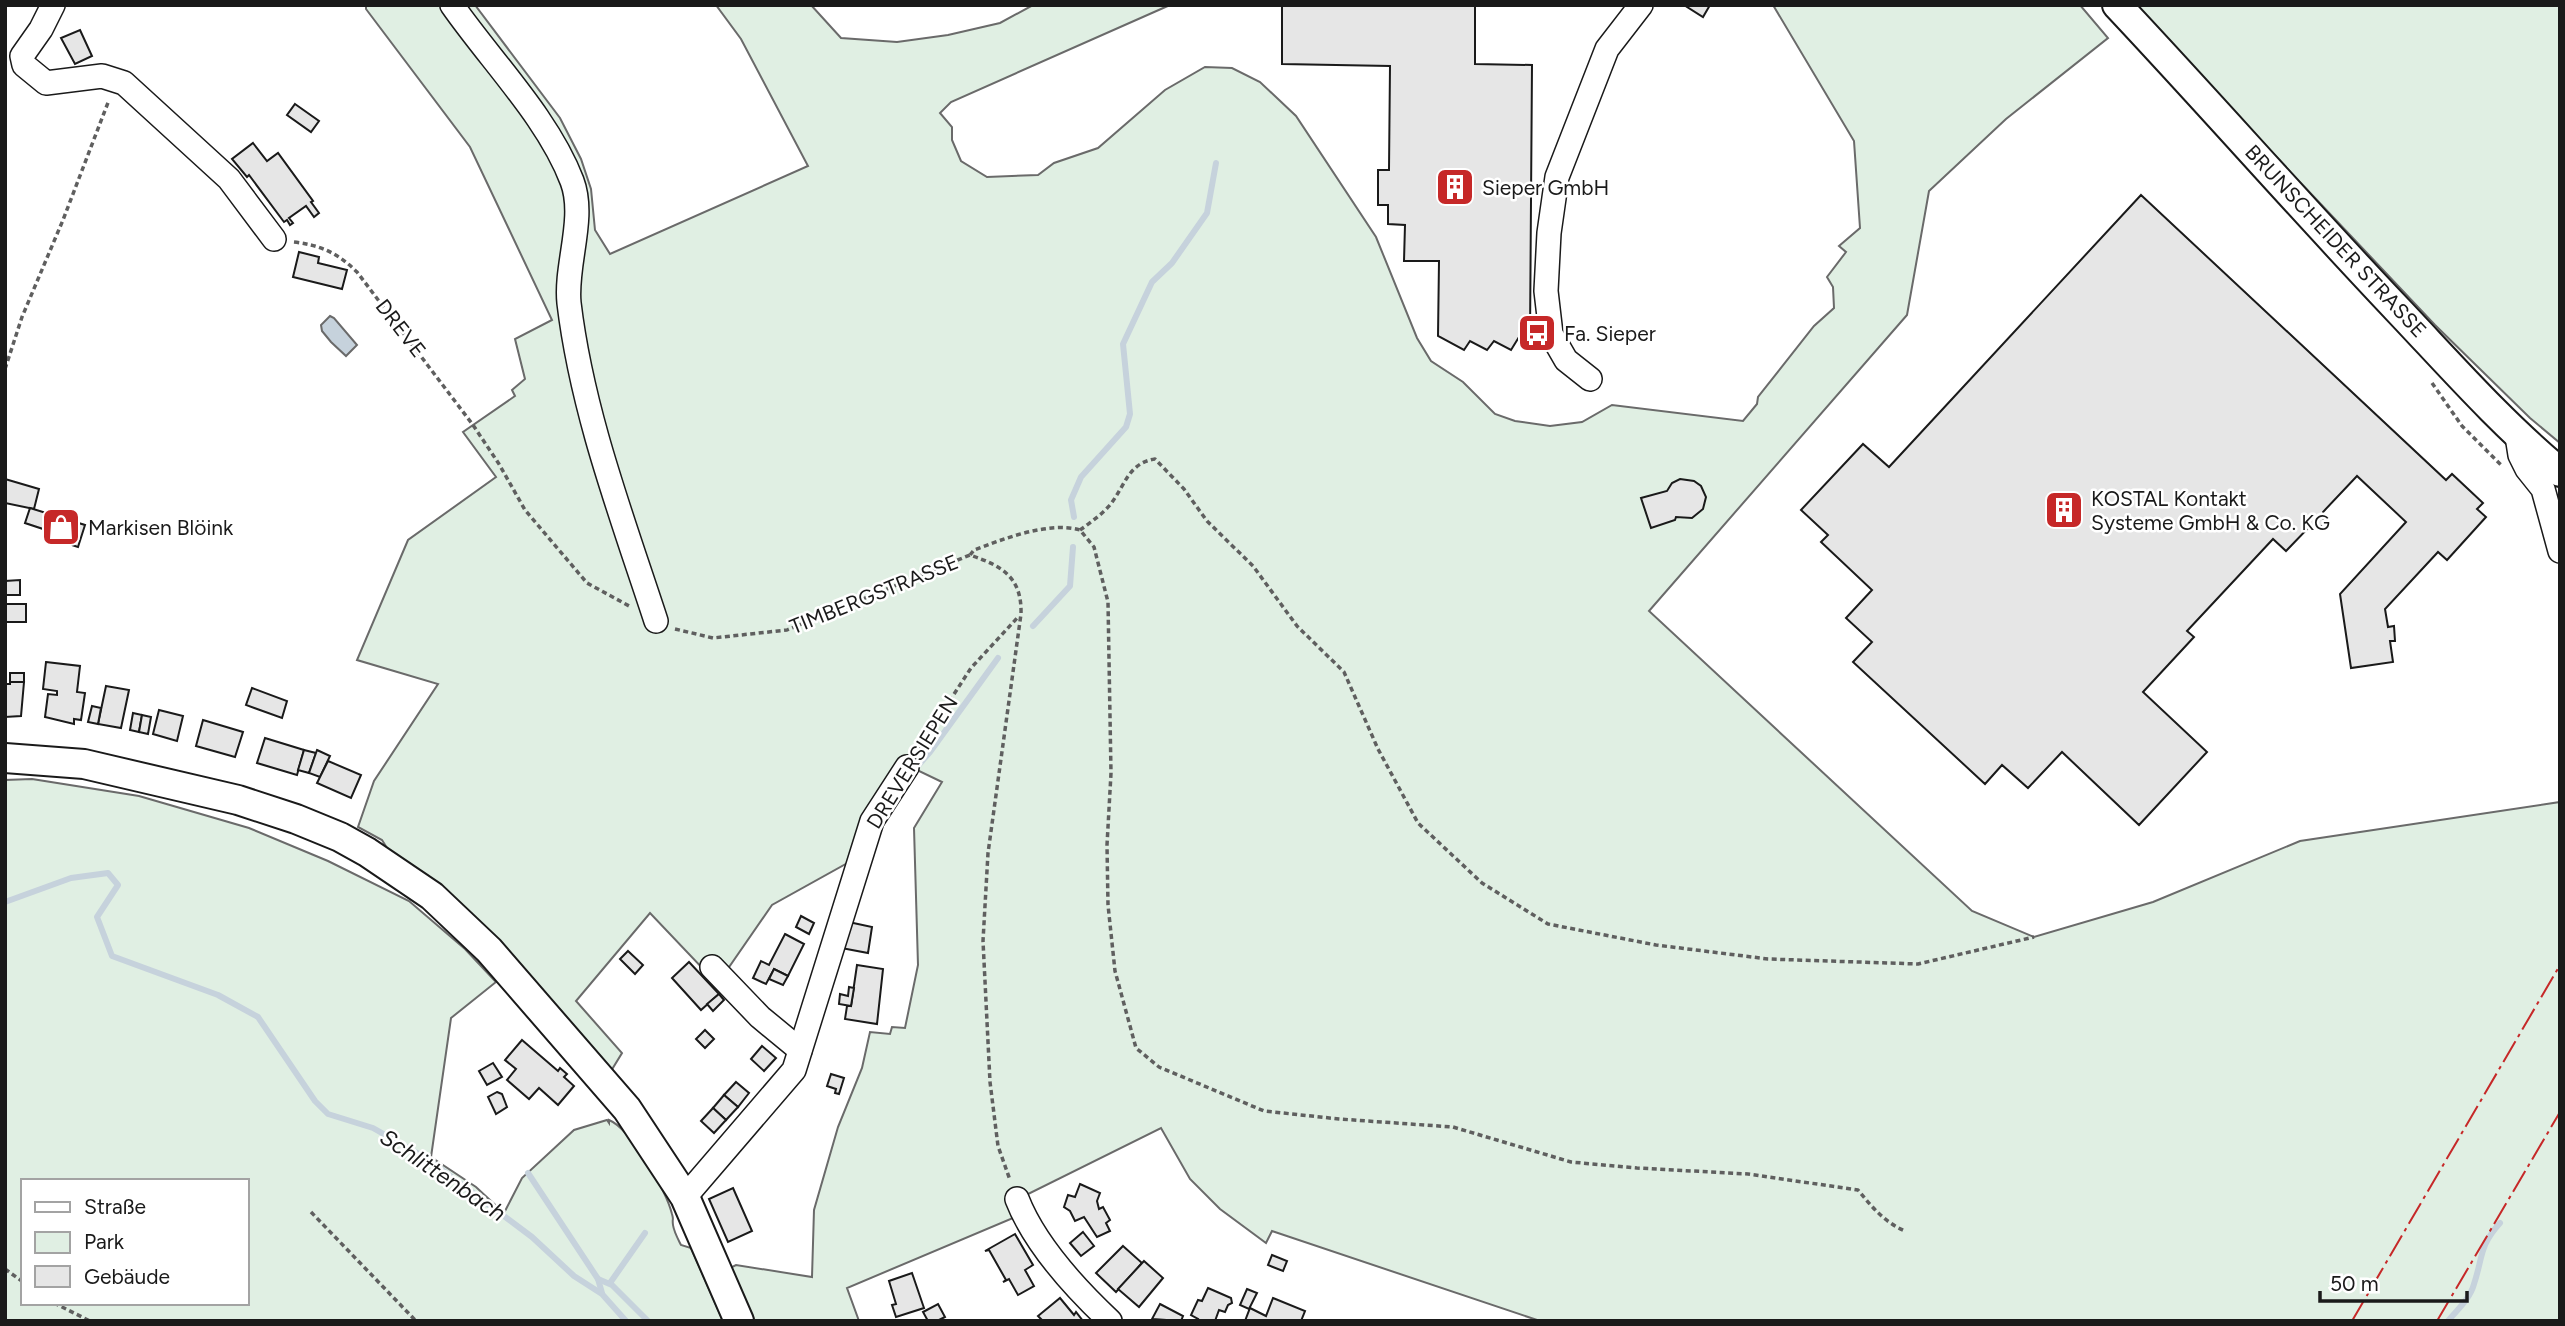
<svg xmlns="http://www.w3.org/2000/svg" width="2565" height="1326" font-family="Figtree,sans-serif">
<rect width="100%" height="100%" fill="#fff"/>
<g fill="#e0efe3" stroke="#6a6a6a" stroke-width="2" fill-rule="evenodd">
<polygon points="366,5 475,5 560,118 581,159 591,189 595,230 610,254 808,166 741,39 716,5 811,5 841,38 897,42 948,35 1000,23 1033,5 1170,5 951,102 940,113 952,127 952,140 961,161 987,177 1038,175 1054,163 1098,148 1165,90 1205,67 1232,68 1260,82 1296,116 1376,237 1417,338 1431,361 1463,382 1495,414 1515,421 1550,426 1582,422 1612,405 1743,421 1757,404 1758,397 1814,326 1834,308 1833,287 1827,277 1846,252 1839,246 1860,228 1854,141 1773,5 2080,5 2108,38 2006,119 1929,191 1907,315 1649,611 1972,911 2034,937 2153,902 2300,841 2560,802 2560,1321 1540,1321 1272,1231 1266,1243 1220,1209 1190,1179 1161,1128 1026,1195 1032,1210 847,1288 859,1321 750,1321 728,1269 736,1265 812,1277 814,1210 838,1127 862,1068 870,1032 890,1034 892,1027 905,1028 918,965 914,828 942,782 913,768 860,856 772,905 727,970 706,972 650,913 576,1001 622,1053 611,1071 498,941 392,856 382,840 358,827 374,781 438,684 357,660 408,540 496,477 463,432 515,396 512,390 525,379 515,339 552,320 470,147 366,9"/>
<polygon points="2133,5 2560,5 2560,443 2530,418 2435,325"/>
<path d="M32,779L139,796L249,828L328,861L409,901L465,949L496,982L451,1018L431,1157L476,1187L504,1213L522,1178L574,1130L607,1120L609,1123V1120C631,1129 666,1191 672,1214C674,1221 672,1217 673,1225C674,1232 678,1239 681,1245L691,1248L723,1321H5V780ZM23,1181H247V1303H23Z"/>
</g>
<polygon fill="#c6d2dc" stroke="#6a6a6a" stroke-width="2" points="330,316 334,318 357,345 346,356 331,342 322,331 321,325"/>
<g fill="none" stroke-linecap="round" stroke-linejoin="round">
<g stroke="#c6d2dc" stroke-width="6">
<polyline points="1074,517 1071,500 1081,477 1126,427 1130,414 1123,344 1152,282 1172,263 1207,213 1216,163"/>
<polyline points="1033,626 1070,586 1073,547"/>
<polyline points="915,769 930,752 998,658"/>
<polyline points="5,902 71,878 108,873 118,885 97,917 112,956 218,995 258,1017 315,1101 328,1114 373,1128 426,1158 532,1237 574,1276 602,1294 626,1321"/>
<polyline points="528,1173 598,1279 602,1293"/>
<polyline points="598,1279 612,1285 648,1321"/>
<polyline points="610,1283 645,1233"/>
<path d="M2448,1321C2457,1310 2470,1299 2474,1284C2483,1257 2479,1246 2500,1223"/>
</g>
</g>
<g fill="#e6e6e6" stroke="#1a1a1a" stroke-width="2">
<polygon points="1282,5 1475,5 1475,64 1532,65 1530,337 1519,337 1511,350 1494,341 1487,350 1470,341 1464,350 1438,336 1439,261 1404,261 1405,225 1388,224 1388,205 1378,205 1378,170 1389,170 1390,66 1282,64"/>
<polygon points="1684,5 1710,5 1703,17"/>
<polygon points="80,30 92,56 75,64 61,38"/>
<polygon points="295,104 319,121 311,132 287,115"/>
<polygon points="253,143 267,161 278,153 313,201 311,202 319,213 314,217 306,206 289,218 293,223 290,225 287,220 284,222 249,175 247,177 232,159"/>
<polygon points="2141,195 2446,480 2452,474 2483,503 2477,509 2486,517 2447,560 2438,552 2385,609 2388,627 2394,626 2395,641 2390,641 2393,662 2351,668 2340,594 2406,522 2357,476 2323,512 2324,525 2320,527 2315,528 2311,525 2286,551 2273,539 2187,631 2194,637 2143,692 2207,752 2139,825 2062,752 2028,788 2002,765 1985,784 1853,662 1872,642 1846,618 1872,590 1821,542 1828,535 1801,510 1863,444 1889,467"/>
<polygon points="299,252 319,257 318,263 347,270 342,289 293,277"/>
<polygon points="5,479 39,489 34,509 5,503"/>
<polygon points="1680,479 1694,481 1701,486 1706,497 1703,509 1692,518 1676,517 1675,520 1651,528 1641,498 1667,491 1672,483"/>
<polygon points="30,508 85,525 78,547 44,536 46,530 25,523"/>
<polygon points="20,580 20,595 5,595 5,581"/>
<rect x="5" y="604" width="21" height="18"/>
<polygon points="46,662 80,666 77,692 85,693 81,720 74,719 74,724 45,717 48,694 57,695 57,691 43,689"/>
<rect x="10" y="673" width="14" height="9"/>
<polygon points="10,682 24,682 21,716 5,717 5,684 10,684"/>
<polygon points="106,686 129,690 121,728 98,724"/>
<polygon points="252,688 287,701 282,718 246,705"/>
<polygon points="92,706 101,708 98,724 88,722"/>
<polygon points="159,710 183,716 177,741 153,734"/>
<polygon points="133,713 142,715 139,732 130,730"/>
<polygon points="142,715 151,717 148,734 139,732"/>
<polygon points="203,720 243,732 235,757 196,746"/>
<polygon points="265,738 304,750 297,775 257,763"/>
<polygon points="304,750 316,753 309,773 298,770"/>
<polygon points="317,750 330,756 320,777 309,773"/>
<polygon points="328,761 361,775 351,798 317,783"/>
<polygon points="801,916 814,923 809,934 796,927"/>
<polygon points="844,921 872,927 868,953 836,947"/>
<polygon points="785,934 804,944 788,976 774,969 766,984 753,978 761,961 769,965"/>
<polygon points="628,951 643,965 635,974 620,959"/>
<polygon points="689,962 719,994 701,1010 672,978"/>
<polygon points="857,965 883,969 877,1024 845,1019 847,1006 851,1006"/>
<polygon points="774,969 788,976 783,985 769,979"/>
<polygon points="849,987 854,988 851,1006 839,1004 840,994 848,996"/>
<polygon points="719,994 724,1000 713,1011 707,1004"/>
<polygon points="705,1030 714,1039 705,1048 696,1039"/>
<polygon points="522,1040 558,1071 560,1068 567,1074 564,1077 574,1086 558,1105 539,1088 529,1099 507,1080 516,1069 505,1060"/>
<polygon points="762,1046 776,1058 764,1071 751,1059"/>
<polygon points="493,1063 502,1077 487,1085 479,1071"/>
<polygon points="831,1074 844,1078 839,1094 835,1093 836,1089 827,1086"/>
<polygon points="736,1082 749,1093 738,1107 724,1095"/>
<polygon points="497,1092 502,1094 507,1107 496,1114 488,1097"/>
<polygon points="724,1095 738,1107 726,1120 713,1108"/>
<polygon points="713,1108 726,1120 714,1133 701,1121"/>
<polygon points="1080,1184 1100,1193 1097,1201 1099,1209 1103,1207 1110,1220 1106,1223 1110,1231 1097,1237 1084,1217 1075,1221 1070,1211 1064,1207 1068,1195 1075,1197"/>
<polygon points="733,1188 752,1231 728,1242 709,1199"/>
<polygon points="1083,1232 1094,1246 1081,1256 1070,1243"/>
<polygon points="1015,1234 1033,1265 1025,1270 1034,1286 1018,1295 1009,1279 1003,1282 1006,1280 989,1250 985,1251"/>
<polygon points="1123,1246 1142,1263 1116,1292 1096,1273"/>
<polygon points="1272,1255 1287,1261 1283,1271 1268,1265"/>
<polygon points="1144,1261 1163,1278 1139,1307 1118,1289"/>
<polygon points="912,1273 924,1308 896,1317 892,1305 896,1304 889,1281"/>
<polygon points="1208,1288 1231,1298 1232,1303 1228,1305 1225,1312 1219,1310 1215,1321 1197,1321 1198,1319 1191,1315 1198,1300 1202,1301"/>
<polygon points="1247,1289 1257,1293 1249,1309 1240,1305"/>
<polygon points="1060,1298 1074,1315 1076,1312 1083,1321 1043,1321 1038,1316"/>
<polygon points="1273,1298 1305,1311 1301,1321 1245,1321 1250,1308 1266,1316"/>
<polygon points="938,1304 945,1317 937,1321 928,1321 923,1312"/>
<polygon points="1160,1304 1183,1316 1181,1321 1152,1319"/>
</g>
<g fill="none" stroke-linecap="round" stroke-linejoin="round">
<defs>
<g id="minor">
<polyline points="53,5 41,29 22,56 24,65 46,83 102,76 124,83 229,179 274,239"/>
<path d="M452,5C491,61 548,118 572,181C586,218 565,265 569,303C582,412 622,517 656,621"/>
<polyline points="1590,379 1566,360 1551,334 1546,291 1549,233 1557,177 1607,49 1641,5"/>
<polyline points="2517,436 2520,455 2527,469 2543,489 2560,551"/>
<polyline points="712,967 760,1017 800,1050"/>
<polyline points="685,1197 794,1070 872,821 907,767"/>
<path d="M1017,1199C1034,1243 1076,1289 1110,1321"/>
</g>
<g id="major">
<path d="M2117,5C2212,106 2303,210 2398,310C2451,366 2501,423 2560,472"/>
<polyline points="5,758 84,764 238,800 296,819 340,837 367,852 432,896 489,950 627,1109 685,1197 739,1321"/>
</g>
</defs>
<use href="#minor" stroke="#1a1a1a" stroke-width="26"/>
<use href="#major" stroke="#1a1a1a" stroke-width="32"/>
<g stroke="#5f5f5f" stroke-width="3.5" stroke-dasharray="5 3.5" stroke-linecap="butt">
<path d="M294,242C320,245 338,253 357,272L473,425L499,464L525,510L587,583L631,607"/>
<polyline points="5,369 22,317 63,220 109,100"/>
<polyline points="2432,383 2462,426 2501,465"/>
<path d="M1080,530C1090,523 1101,515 1110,505C1125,486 1128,463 1155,459L1184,489L1207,521L1253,566L1297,626L1344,672L1378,749L1418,823L1482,883L1548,924L1656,945L1768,959L1918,964L2034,937"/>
<path d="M970,555L974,550C1003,539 1049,521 1080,530L1094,547L1108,602L1111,773L1107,845L1108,905L1115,971L1136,1048L1159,1067L1264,1111L1339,1119L1453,1127L1571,1162L1637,1168L1748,1174L1858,1190C1872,1207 1884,1222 1905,1231"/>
<path d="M675,629L713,638L787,630L970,555C1002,566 1022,577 1021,614L988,853L983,941L990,1082L998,1146L1010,1180"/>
<polyline points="917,751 971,668 1019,616"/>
<polyline points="311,1212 416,1321"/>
<polyline points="5,1269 23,1282"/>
<polyline points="54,1303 90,1321"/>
</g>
<use href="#minor" stroke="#fff" stroke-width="23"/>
<use href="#major" stroke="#fff" stroke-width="28"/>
<g stroke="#c62828" stroke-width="2" stroke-dasharray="24 5 3.5 5" stroke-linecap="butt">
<polyline points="2352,1321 2560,965"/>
<polyline points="2437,1321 2560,1112"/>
</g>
</g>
<defs>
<symbol id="building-square" viewBox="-11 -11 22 22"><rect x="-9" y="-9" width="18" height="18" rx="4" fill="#c62828" stroke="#fff"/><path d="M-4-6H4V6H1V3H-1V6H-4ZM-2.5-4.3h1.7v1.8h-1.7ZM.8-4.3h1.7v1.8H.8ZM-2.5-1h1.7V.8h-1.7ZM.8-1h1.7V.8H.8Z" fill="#fff"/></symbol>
<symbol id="bus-square" viewBox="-11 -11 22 22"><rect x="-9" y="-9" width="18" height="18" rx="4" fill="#c62828" stroke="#fff"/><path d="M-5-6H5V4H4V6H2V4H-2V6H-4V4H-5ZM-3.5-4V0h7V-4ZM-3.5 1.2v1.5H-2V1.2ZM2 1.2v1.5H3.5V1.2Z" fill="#fff"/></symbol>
<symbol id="shop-square" viewBox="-11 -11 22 22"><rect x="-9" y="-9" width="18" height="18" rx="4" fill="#c62828" stroke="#fff"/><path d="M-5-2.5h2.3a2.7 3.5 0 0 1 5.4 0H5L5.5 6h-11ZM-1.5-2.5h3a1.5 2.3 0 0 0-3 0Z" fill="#fff"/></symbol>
</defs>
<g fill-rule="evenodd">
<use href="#building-square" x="1433" y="165" width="44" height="44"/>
<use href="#bus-square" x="1515" y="311" width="44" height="44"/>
<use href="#building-square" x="2042" y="488" width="44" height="44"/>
<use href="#shop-square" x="39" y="505" width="44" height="44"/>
</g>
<g text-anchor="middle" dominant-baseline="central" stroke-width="5" stroke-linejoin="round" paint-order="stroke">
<g font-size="21" fill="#1a1a1a" stroke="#fff" text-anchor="start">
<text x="1482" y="187">Sieper GmbH</text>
<text x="1564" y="333">Fa. Sieper</text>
<text x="2091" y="498">KOSTAL Kontakt<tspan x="2091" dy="24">Systeme GmbH &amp; Co. KG</tspan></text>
<text x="88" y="527">Markisen Blöink</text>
</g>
<g font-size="21" fill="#1a1a1a" stroke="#fff">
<text transform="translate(2336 241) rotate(47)">BRUNSCHEIDER STRASSE</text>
<text transform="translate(401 328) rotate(52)">DREVE</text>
<text transform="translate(874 594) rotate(-22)">TIMBERGSTRASSE</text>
<text transform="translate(912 762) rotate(-58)">DREVERSIEPEN</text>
</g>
<g font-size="23" font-style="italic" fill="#1a1a1a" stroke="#fff">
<text transform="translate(443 1175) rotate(34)">Schlittenbach</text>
</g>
</g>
<rect width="2565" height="1326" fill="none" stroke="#1a1a1a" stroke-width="14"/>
<rect x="21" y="1179" width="228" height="126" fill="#ffffff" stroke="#a3a3a3" stroke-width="2"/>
<rect x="35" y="1202" width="35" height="10" fill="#ffffff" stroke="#a3a3a3" stroke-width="2"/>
<text x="84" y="1214" font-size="21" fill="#1a1a1a">Straße</text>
<rect x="35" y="1232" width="35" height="21" fill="#e0efe3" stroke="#a3a3a3" stroke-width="2"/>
<text x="84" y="1249" font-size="21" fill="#1a1a1a">Park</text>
<rect x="35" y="1266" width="35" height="21" fill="#e6e6e6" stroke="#a3a3a3" stroke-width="2"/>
<text x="84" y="1284" font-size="21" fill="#1a1a1a">Gebäude</text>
<path d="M2320 1291v10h147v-10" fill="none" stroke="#1a1a1a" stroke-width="3.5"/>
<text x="2330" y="1291" font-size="21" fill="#1a1a1a" stroke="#ffffff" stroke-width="5" paint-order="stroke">50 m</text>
</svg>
